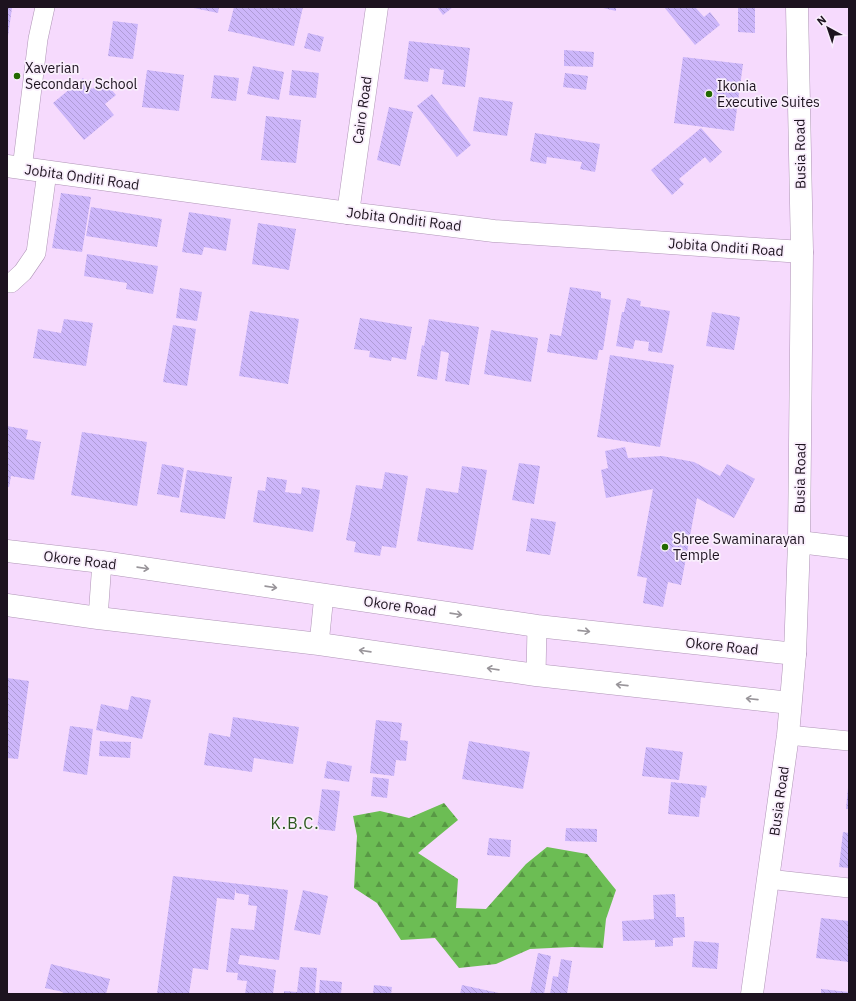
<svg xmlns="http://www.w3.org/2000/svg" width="856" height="1001" font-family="'IBM Plex Sans',sans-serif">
<defs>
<pattern id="forest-firs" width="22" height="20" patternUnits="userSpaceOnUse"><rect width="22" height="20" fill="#6cbd54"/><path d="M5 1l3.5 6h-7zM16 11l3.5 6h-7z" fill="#589845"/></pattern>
<pattern id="building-back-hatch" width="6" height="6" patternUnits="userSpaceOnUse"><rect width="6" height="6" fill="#ccb6fa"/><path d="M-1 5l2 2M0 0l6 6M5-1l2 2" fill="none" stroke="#af9cd6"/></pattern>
</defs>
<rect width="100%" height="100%" fill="#f6dafd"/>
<polygon fill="url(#forest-firs)" points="444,803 458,820 418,853 458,879 456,908 486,909 526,864 547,847 587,854 616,890 606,919 603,948 572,947 530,949 496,964 459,968 435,938 401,940 377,903 354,888 357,836 353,816 380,811 409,818"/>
<g fill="url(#building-back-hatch)">
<polygon points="7,7 12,8 8,36 7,36"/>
<polygon points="189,7 219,7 218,13"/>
<polygon points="234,7 303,7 294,46 228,31"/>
<polygon points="437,7 453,7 443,15"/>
<polygon points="599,7 616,7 616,11"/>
<polygon points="664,7 695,7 704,17 710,12 720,25 695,45"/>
<polygon points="738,7 755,7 755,33 738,32"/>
<polygon points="113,21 138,24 133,59 108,56"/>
<polygon points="308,33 324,37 320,52 304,48"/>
<polygon points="409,41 470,48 465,87 442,84 444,70 430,68 428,82 404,79"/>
<polygon points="564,50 594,52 593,67 564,66"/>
<polygon points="683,57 743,64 734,131 674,123"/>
<polygon points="253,66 284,72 279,100 247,94"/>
<polygon points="147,70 184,75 179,111 142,107"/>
<polygon points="292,70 319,73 316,98 289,95"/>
<polygon points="565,73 588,76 586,90 563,87"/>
<polygon points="214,75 239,78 236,101 211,98"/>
<polygon points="83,78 92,89 103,80 116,95 105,104 114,115 84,140 53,103"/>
<polygon points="432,94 471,145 457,157 417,106"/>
<polygon points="479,97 513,102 507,136 473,131"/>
<polygon points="389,107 413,112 400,166 377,160"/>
<polygon points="266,116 301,120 296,163 261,160"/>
<polygon points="701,128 722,152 710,163 705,157 679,179 684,184 672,195 651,170"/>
<polygon points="535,133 600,144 595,172 580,169 582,162 547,157 546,164 530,161"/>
<polygon points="61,193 91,197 82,252 52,248"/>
<polygon points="91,207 162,219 157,247 86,236"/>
<polygon points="189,212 231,219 226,251 204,247 202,255 182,252"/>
<polygon points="258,223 296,229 289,270 252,264"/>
<polygon points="87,254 158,266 153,294 126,289 127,283 84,276"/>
<polygon points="570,287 601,292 601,298 611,300 603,350 599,350 597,360 547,352 550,334 561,336"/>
<polygon points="180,288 202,292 197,321 176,318"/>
<polygon points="627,298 641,301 640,306 670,311 662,353 648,351 649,342 635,340 633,349 616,346 622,312 624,312"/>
<polygon points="250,311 299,319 288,384 239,376"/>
<polygon points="712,312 740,317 734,350 706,346"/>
<polygon points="360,318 412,327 406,360 392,357 391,361 369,357 370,351 354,349"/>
<polygon points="64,319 93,323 86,366 33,358 38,329 61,333"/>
<polygon points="429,319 479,327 469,385 445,381 449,353 441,351 437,380 417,376 422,345 424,346"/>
<polygon points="173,325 196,329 187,386 163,382"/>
<polygon points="491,330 538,338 531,382 484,374"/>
<polygon points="610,355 674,365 660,447 597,437"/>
<polygon points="7,426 28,430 26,439 41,442 34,480 11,476 9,487 7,487"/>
<polygon points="82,432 147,442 137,506 71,495"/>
<polygon points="625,447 628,458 662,456 694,462 720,476 727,464 755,479 734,518 697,498 681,585 668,582 663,607 643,603 647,578 637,576 653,489 606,498 601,470 608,468 605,451"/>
<polygon points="519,463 540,466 534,504 512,500"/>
<polygon points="162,464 184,468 179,498 157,494"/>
<polygon points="462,466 487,470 473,550 417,541 426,488 458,493"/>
<polygon points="187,470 232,477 225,519 180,512"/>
<polygon points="385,472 408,476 396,548 382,546 380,556 354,552 356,542 346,540 356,485 382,489"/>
<polygon points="267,477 287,480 285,492 301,494 302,487 320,490 313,532 253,522 258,490 265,491"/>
<polygon points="531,518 556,522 550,555 526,551"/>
<polygon points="7,678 29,681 18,759 7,758"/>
<polygon points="131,696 151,700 142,739 96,730 101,704 128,710"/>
<polygon points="233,717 299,727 293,764 254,758 252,772 204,765 209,733 230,737"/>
<polygon points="376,720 402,723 400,740 408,741 406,761 396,760 394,776 370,773"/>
<polygon points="70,726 93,729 87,775 63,771"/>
<polygon points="100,741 131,742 130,758 99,756"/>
<polygon points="469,741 530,752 523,789 462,779"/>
<polygon points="646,747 683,752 679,780 642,776"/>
<polygon points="327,761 352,766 349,782 324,778"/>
<polygon points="373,777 389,779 387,798 371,796"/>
<polygon points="671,782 707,786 705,798 701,797 699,817 668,814"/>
<polygon points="848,788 849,788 849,809 846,809"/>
<polygon points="322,789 340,791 335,831 317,829"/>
<polygon points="566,828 597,829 597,842 565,841"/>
<polygon points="843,832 849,833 849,868 839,867"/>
<polygon points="489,838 511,840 510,857 487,855"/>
<polygon points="173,876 288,890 279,960 240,955 238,964 276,970 273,994 245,994 247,981 237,980 238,973 226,972 231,928 254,930 257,906 248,905 249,895 236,893 236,887 234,900 217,898 208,970 193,968 189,994 157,994"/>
<polygon points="303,890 328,896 320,935 294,930"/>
<polygon points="675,894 676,917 684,917 685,937 673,938 673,946 655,947 655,940 623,941 622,921 654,919 653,895"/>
<polygon points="821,918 849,921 849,962 816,958"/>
<polygon points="694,941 719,943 717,969 692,967"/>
<polygon points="538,953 551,956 544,994 530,994"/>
<polygon points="561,959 572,961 567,994 550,994 553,976 558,977"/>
<polygon points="51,964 110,979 106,994 62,994 63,992 45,988"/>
<polygon points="300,967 317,968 315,994 284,994 284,991 297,992"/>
<polygon points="320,980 342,982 341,994 319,994"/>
<polygon points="374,985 392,987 391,994 373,994"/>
<polygon points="462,985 499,993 498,994 460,994"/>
<polygon points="821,989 849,992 849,994 821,994"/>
</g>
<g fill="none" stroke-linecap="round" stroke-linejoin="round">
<defs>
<g id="minor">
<polyline points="22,169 38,39 45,7"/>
<polyline points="7,283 11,283 23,272 36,253 47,172"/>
<polyline points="98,618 102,562"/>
<polyline points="319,644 324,595"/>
<polyline points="536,675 537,626"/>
<polyline points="788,735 849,741"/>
<polyline points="768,879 849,888"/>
</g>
<g id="tertiary">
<polyline points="7,166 348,213 494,231 802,252"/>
<polyline points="348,213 377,7"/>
<polyline points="799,542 849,548"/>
<polyline points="7,551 102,562 537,626 795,654"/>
<polyline points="7,605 98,618 319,644 536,675 790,703"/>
</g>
<polyline id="secondary" points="752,994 788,735 795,654 799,542 802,252 797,7"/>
</defs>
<use href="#minor" stroke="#af95b6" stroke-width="20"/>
<use href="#tertiary" stroke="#af95b6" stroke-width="23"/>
<use href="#secondary" stroke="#af95b6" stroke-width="23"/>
<use href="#minor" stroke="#fff" stroke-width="19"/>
<use href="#tertiary" stroke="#fff" stroke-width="22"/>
<use href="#secondary" stroke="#fff" stroke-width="22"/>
</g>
<defs><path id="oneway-shaft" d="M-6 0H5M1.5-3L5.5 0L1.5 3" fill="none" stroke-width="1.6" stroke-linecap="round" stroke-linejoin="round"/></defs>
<g stroke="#99959a">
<use href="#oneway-shaft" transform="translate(143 568) rotate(8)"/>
<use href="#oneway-shaft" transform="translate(271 587) rotate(8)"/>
<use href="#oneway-shaft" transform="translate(456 614) rotate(8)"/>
<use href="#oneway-shaft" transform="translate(584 631) rotate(6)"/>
<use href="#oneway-shaft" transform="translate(365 651) rotate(-172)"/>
<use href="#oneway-shaft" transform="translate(493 669) rotate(-172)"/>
<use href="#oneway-shaft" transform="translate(622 685) rotate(-174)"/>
<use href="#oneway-shaft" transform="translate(752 699) rotate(-174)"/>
</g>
<g fill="#226900" stroke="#f9eefc" stroke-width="1.5">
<circle cx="17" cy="76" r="4"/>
<circle cx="709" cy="94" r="4"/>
<circle cx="665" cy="547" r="4"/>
</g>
<g text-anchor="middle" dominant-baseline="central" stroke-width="3.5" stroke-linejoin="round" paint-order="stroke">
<g font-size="14" fill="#1d131f" stroke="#f9eefc" text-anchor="start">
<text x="25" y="68">Xaverian<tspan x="25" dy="16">Secondary School</tspan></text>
<text x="717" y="86">Ikonia<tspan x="717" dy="16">Executive Suites</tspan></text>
<text x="673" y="539">Shree Swaminarayan<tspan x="673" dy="16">Temple</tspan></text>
</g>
<g font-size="14" fill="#1d131f" stroke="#f9eefc">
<text transform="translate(362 110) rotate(-82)">Cairo Road</text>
<text transform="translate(800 154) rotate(-91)">Busia Road</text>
<text transform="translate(82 177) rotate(8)">Jobita Onditi Road</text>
<text transform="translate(404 219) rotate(7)">Jobita Onditi Road</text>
<text transform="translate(726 247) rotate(4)">Jobita Onditi Road</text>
<text transform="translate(800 478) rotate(-89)">Busia Road</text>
<text transform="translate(80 560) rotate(7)">Okore Road</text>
<text transform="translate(400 606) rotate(8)">Okore Road</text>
<text transform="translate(722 646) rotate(6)">Okore Road</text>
<text transform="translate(779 801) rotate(-82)">Busia Road</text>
</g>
<g font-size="16" letter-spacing="1" fill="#2b571d" stroke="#f9eefc">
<text x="295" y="823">K.B.C.</text>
</g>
</g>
<rect width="856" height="1001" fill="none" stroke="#1d131f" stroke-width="16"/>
<g transform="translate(828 28) rotate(320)" stroke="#f9eefc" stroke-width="3" paint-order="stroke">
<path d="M0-3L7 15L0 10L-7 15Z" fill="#1d131f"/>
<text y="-6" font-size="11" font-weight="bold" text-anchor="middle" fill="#1d131f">N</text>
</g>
</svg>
